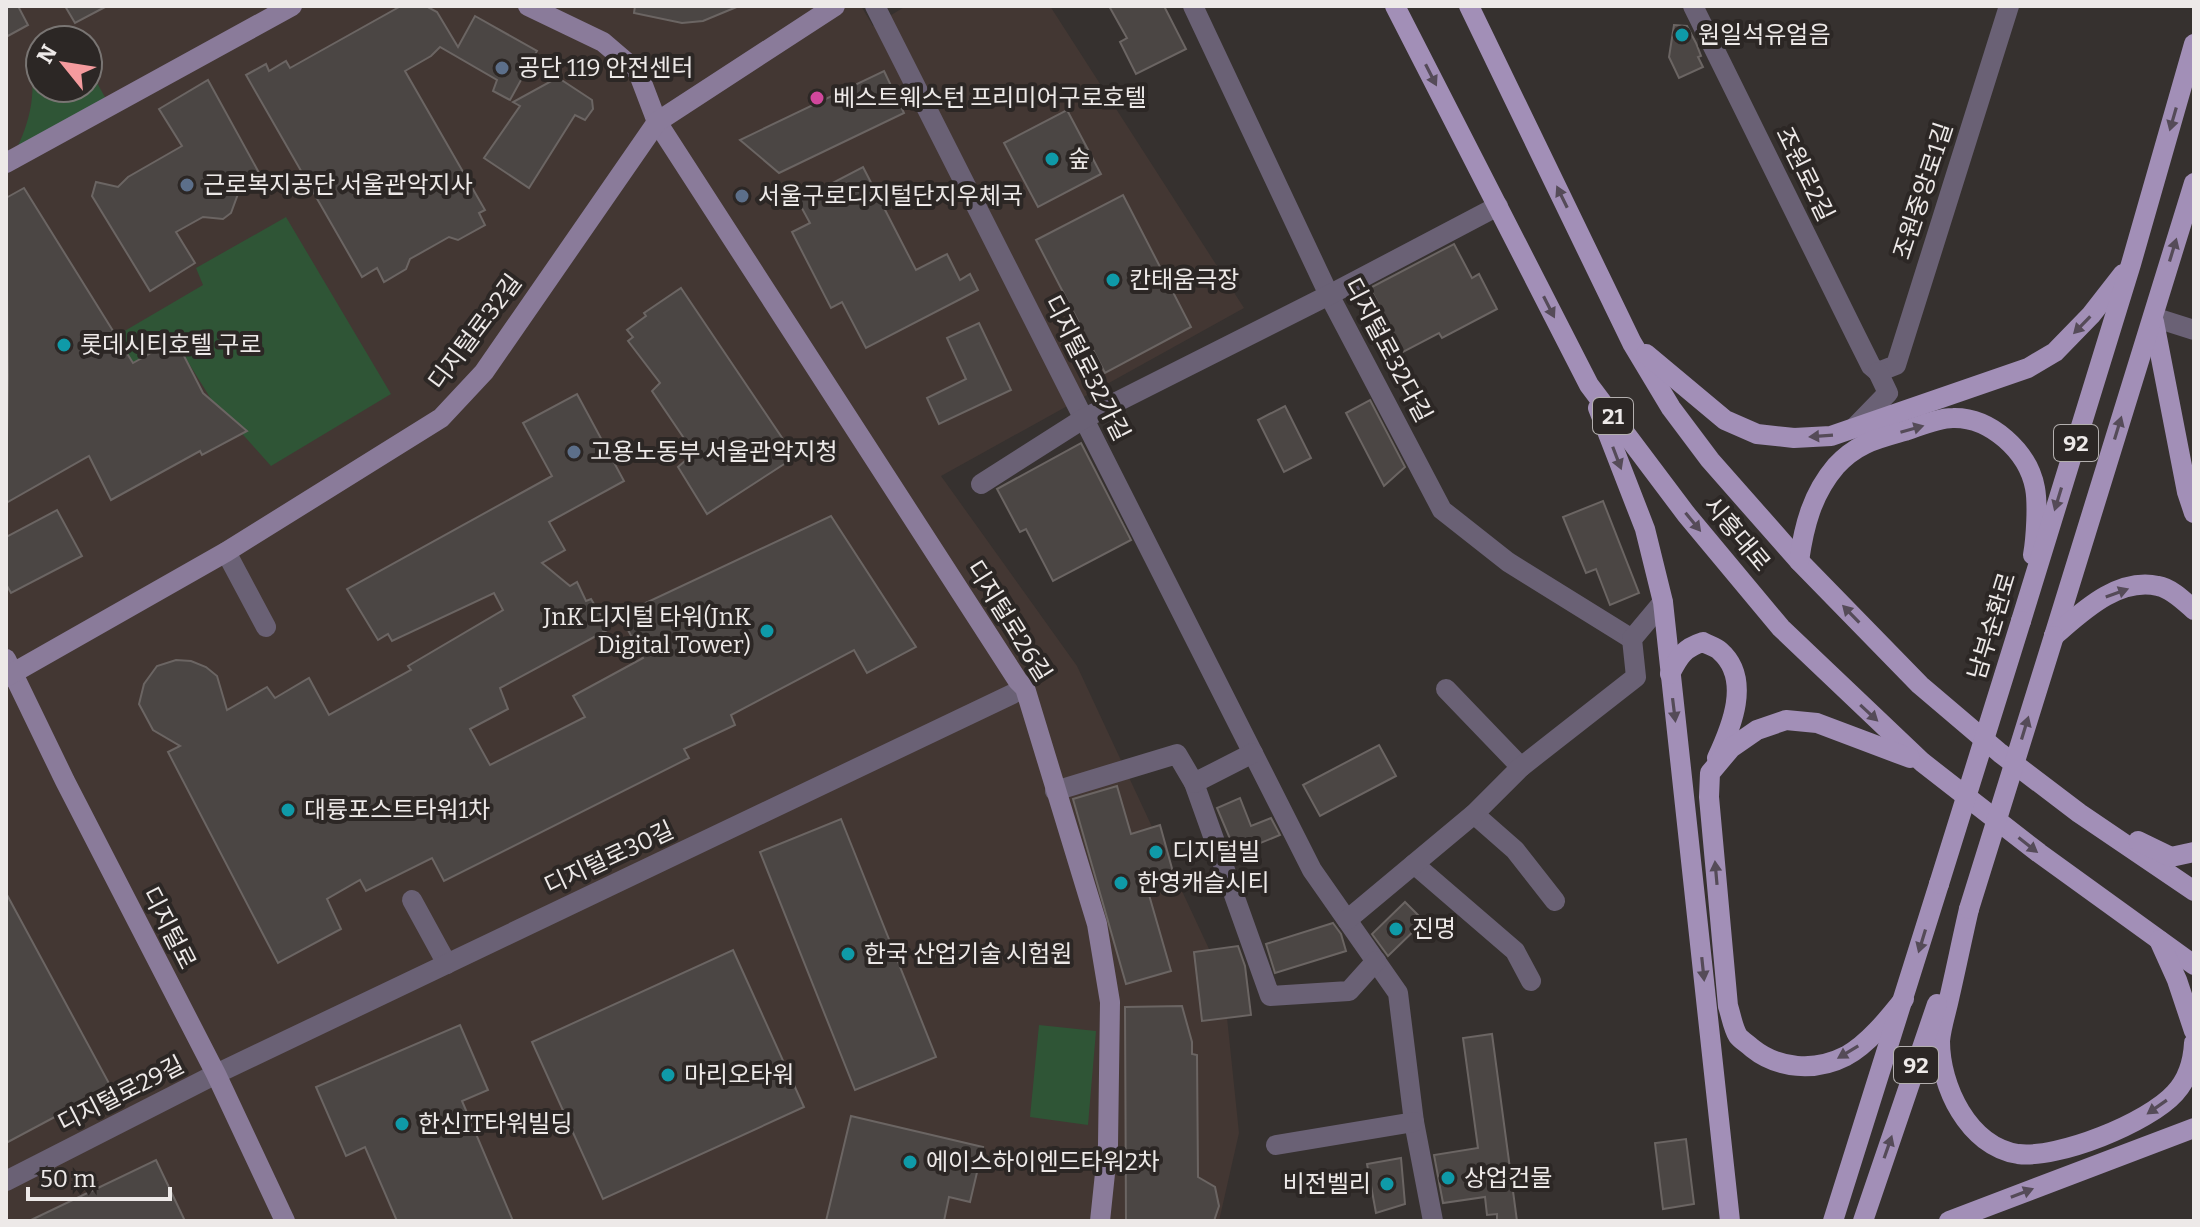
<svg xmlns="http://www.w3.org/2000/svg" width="2200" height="1227" font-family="Bitter,'Noto Sans KR',serif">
<rect width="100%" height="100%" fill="#36312f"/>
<path fill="#433733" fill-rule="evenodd" d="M6,6H861L873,26L906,6H1050L1244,308L941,476L1077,666L1223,979L1239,1133L1219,1221H6ZM40,40H88V88H40Z"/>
<g fill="#2f5536">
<path d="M40,48V88H88V67L110,106L11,160C29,126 38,95 29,57Z"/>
<polygon points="286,217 391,394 271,466 211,399 183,354 183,335 133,363 116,336 203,285 196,268"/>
<polygon points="1039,1025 1096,1031 1088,1125 1030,1117"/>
</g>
<g fill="#4b4644" stroke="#6b6563" stroke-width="2">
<polygon points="6,6 18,6 28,25 6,37"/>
<polygon points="65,6 107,6 75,23"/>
<polygon points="401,6 426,6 437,12 458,47 475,16 537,51 510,100 493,91 497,80 440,47 431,56 405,71 485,210 479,213 485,225 458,240 449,237 410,259 406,269 384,282 377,268 362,277 246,75 266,64 269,71 286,61 290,68"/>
<polygon points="635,6 739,6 703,21 682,23 634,13"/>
<polygon points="1109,6 1164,6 1186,49 1136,74 1120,42 1127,38"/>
<polygon points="1674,25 1687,26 1696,43 1701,56 1698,57 1703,67 1679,78 1669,57"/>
<polygon points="884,71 904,113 779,173 740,140"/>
<polygon points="555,79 560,79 592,100 593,109 585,120 575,115 529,188 484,158 520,106 513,102"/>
<polygon points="208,80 263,180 238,194 231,213 223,219 203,217 176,232 195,263 150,291 92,196 96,182 118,187 128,177 182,146 159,109"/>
<polygon points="1067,110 1101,174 1038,207 1004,143"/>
<polygon points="863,167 916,270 947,254 960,280 970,274 978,290 866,348 842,302 831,308 792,232 810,223 798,201"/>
<polygon points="24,188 133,363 183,335 183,354 203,393 247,431 202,455 200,451 111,500 89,456 6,503 8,376 6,198"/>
<polygon points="1123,195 1191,327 1105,373 1036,240"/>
<polygon points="1454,244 1472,278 1479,274 1497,309 1442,338 1439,333 1403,352 1370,288"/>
<polygon points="681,288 795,457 707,514 678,467 694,453 652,391 660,383 628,341 633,337 627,330 646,316 644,313"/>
<polygon points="979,323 1011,390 939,424 927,398 966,379 947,338"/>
<polygon points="577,394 624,481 549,522 565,550 542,563 570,586 577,582 586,601 591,599 609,629 500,688 508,709 470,729 490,765 585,717 573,696 643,658 620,615 831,516 916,647 867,673 854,650 731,715 735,725 684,749 689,758 444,881 432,858 366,891 360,880 327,899 341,929 278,963 168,752 180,746 153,730 139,704 144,684 157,666 176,660 191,661 206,667 217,676 227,710 267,687 275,698 309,678 329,715 411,670 408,666 503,610 494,593 392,641 388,634 378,640 347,589 552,476 523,423"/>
<polygon points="1370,400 1405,467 1384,486 1346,413"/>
<polygon points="1285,406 1311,458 1284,472 1258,420"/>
<polygon points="1081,443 1131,540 1053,581 1026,529 1020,532 997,489"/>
<polygon points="1603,501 1639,593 1610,605 1596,569 1586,573 1563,517"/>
<polygon points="57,510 82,556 11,593 6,584 6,537"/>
<polygon points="1379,745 1396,776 1320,816 1303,785"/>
<polygon points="1117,786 1131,834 1160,825 1173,872 1145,881 1171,971 1126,984 1073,799"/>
<polygon points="1240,798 1251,826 1271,818 1280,835 1236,853 1217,808"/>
<polygon points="841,819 936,1057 855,1090 760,852"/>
<polygon points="6,893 111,1087 6,1143"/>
<polygon points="1405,902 1424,921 1388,956 1372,934"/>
<polygon points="1333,923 1341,934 1346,951 1275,973 1266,944"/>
<polygon points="1238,946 1245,966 1251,1015 1202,1021 1194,952"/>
<polygon points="733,950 804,1107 603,1199 532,1042"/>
<polygon points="1182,1006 1192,1042 1192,1054 1197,1055 1198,1177 1215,1187 1219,1206 1214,1221 1126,1221 1125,1007"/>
<polygon points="460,1025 488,1090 462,1101 513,1221 397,1221 365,1147 346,1156 316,1087"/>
<polygon points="1492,1034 1517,1221 1497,1221 1497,1214 1487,1215 1485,1197 1443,1203 1434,1155 1478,1148 1463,1038"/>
<polygon points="851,1116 983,1147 970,1202 949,1197 944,1221 826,1221"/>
<polygon points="1686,1139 1694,1204 1663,1209 1655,1143"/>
<polygon points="1401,1158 1405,1204 1376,1213 1367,1164"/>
<polygon points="156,1160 185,1221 29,1221"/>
</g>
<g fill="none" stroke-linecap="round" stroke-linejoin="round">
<g stroke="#6a6175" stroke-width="20">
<polyline points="875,6 1312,870 1398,993 1414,1122 1433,1221"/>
<polyline points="1193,6 1329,295 1442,510 1508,562 1632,639"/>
<polyline points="1693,6 1857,338 1871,366 1878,372 1896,365 2009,6"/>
<polyline points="2153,317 2194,330"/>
<polyline points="1853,429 1888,393 1878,372"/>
<polyline points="981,484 1083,419 1329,295 1498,206"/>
<polyline points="226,552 266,627"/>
<polyline points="1446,689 1521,767"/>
<polyline points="1194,783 1270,996 1349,991 1376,961"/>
<polyline points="1055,791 1177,754 1194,783 1253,753"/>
<polyline points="1474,814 1515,850 1555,901"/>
<polyline points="1414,864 1515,951 1531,981"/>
<polyline points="412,900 447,964"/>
<polyline points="1347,920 1474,814 1521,767 1636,677 1632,639 1663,602"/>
<polyline points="1276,1145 1414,1122"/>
<polyline points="6,1181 216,1074 1025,688"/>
</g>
<g stroke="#8a7b9a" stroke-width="20">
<polyline points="528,6 603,42 638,72 657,122 1018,681 1025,688 1097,924 1110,1002 1108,1145 1100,1221"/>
<polyline points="6,163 292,6"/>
<polyline points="6,659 65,781 216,1074 285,1221"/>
<polyline points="6,677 226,552 441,418 484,372 657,122 835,6"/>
</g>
<g stroke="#a28fb7" stroke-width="20">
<polyline points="1395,6 1589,385 1686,514 1781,628 1922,762 2039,853 2194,965"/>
<polyline points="1469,6 1632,343 1671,408 1710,460 1799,561 1920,685 2000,753 2079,813 2194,891"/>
<polyline points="2154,322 2187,492 2194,513"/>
<polyline points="1646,354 1725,420 1757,434 1794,438 1831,436 2028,368 2055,352 2091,315 2123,274"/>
<polyline points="1598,408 1645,529 1663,602 1730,1221"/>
<path d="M1799,561C1804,526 1812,494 1836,466C1857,443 1877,439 1905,431C1920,426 1938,418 1953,418C1990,417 2028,451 2035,488C2038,504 2036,538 2033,555"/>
<polyline points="2021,621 2131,264 2194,44"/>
<polyline points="2054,636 2194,183"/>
<path d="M2054,636C2081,613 2117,577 2158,586C2171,588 2184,601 2194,610"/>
<path d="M1670,674C1679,656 1684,648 1703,642C1708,645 1716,647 1720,651C1752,679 1731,728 1717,758"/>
<polyline points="2138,841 2171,857 2194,852"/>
<path d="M1969,909C1962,939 1956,969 1949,999C1946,1013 1941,1028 1940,1041C1940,1086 1968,1146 2018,1154C2058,1159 2148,1123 2175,1093C2188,1079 2193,1062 2194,1043"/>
<polyline points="2159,940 2177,980 2194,1031"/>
<path d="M1904,999C1888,1019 1868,1044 1846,1056C1815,1072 1778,1069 1752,1048C1748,1044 1741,1040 1738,1036C1733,1028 1731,1015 1728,1006L1709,797L1710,773L1731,748L1757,730L1786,720L1817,723L1910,758"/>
<polyline points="1833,1221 1939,884"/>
<polyline points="1863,1221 1937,1004"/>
<polyline points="1949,1221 2194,1128"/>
</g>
<g stroke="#a28fb7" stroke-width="20">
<polyline points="1939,884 2021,621"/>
<polyline points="1969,909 2054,636"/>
</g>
</g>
<defs><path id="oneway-solid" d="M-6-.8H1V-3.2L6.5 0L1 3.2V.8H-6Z" transform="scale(2)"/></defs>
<g fill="#554b58">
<use href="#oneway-solid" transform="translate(1431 75) rotate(63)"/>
<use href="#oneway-solid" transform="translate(2173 119) rotate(106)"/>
<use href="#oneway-solid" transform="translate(1562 197) rotate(-116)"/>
<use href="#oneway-solid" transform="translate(2173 250) rotate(-73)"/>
<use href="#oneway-solid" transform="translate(1549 307) rotate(63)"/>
<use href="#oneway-solid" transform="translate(2082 325) rotate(134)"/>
<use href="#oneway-solid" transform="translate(2118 428) rotate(-73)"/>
<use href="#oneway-solid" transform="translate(1912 429) rotate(-16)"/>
<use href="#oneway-solid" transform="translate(1821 436) rotate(176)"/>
<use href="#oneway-solid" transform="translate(1617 458) rotate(69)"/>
<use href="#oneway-solid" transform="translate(2058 499) rotate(107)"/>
<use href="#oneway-solid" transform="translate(1693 522) rotate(51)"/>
<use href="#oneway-solid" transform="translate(2117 593) rotate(-20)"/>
<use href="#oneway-solid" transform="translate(1851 614) rotate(-134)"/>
<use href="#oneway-solid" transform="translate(1674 710) rotate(83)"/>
<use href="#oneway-solid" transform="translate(1869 713) rotate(43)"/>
<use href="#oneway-solid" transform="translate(2025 728) rotate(-73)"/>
<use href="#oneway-solid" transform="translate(2028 845) rotate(38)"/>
<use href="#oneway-solid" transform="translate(1716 873) rotate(-95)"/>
<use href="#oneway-solid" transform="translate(1922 941) rotate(107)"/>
<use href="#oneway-solid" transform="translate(1703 969) rotate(84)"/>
<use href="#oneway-solid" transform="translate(1848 1052) rotate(149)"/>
<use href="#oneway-solid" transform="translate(2157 1107) rotate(145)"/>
<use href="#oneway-solid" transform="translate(1888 1147) rotate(-71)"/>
<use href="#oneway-solid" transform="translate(2022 1193) rotate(-21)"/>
</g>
<g fill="#0f9aa8" stroke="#2c2725" stroke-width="3">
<circle cx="1682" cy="35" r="8"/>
<circle cx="1052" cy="159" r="8"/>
<circle cx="1113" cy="280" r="8"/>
<circle cx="64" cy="345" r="8"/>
<circle cx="767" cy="631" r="8"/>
<circle cx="288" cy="810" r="8"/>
<circle cx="1156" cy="852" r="8"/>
<circle cx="1121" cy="883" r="8"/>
<circle cx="1396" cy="929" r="8"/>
<circle cx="848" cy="954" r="8"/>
<circle cx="668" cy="1075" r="8"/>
<circle cx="402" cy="1124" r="8"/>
<circle cx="910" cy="1162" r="8"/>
<circle cx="1448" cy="1178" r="8"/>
<circle cx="1387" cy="1184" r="8"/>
</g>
<g fill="#5c6f8a" stroke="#2c2725" stroke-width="3">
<circle cx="502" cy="68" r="8"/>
<circle cx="187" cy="185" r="8"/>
<circle cx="742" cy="196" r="8"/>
<circle cx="574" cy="452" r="8"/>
</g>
<circle fill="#d1479c" stroke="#2c2725" stroke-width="3" cx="817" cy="98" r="8"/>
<g text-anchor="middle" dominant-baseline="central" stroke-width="8" stroke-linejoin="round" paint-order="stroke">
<g fill="#2c2725" stroke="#b3afae" stroke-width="2">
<rect x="1593" y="398" width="40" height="36" rx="6"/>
<rect x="2054" y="425" width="44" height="36" rx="6"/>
<rect x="1894" y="1047" width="44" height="36" rx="6"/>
</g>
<g font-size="22" font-weight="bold" fill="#ede9e8">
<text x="1613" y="416">21</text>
<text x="2076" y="443">92</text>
<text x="1916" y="1065">92</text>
</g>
<g font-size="24" fill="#ede9e8" stroke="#2c2725" text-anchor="start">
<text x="1698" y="35">원일석유얼음</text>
<text x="518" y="68">공단 119 안전센터</text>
<text x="833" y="98">베스트웨스턴 프리미어구로호텔</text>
<text x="1068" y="159">숲</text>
<text x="203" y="185">근로복지공단 서울관악지사</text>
<text x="758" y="196">서울구로디지털단지우체국</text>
<text x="1129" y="280">칸태움극장</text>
<text x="80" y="345">롯데시티호텔 구로</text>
<text x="590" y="452">고용노동부 서울관악지청</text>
<text x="751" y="617" text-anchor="end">JnK 디지털 타워(JnK<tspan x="751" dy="28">Digital Tower)</tspan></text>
<text x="304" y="810">대륭포스트타워1차</text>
<text x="1172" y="852">디지털빌</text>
<text x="1137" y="883">한영캐슬시티</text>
<text x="1412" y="929">진명</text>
<text x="864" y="954">한국 산업기술 시험원</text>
<text x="684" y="1075">마리오타워</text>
<text x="418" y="1124">한신IT타워빌딩</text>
<text x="926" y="1162">에이스하이엔드타워2차</text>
<text x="1464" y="1178">상업건물</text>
<text x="1371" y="1184" text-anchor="end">비전벨리</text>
</g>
<g font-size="24" fill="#ede9e8" stroke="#2c2725">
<text transform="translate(1805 174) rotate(64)">조원로2길</text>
<text transform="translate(1923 191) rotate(-72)">조원중앙로1길</text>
<text transform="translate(475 332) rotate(-53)">디지털로32길</text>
<text transform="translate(1388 350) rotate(62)">디지털로32다길</text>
<text transform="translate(1087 368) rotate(63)">디지털로32가길</text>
<text transform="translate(1737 534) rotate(50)">시흥대로</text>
<text transform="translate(1009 621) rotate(58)">디지털로26길</text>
<text transform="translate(1992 626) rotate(-73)">남부순환로</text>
<text transform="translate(609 858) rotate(-25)">디지털로30길</text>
<text transform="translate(169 928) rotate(63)">디지털로</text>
<text transform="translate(121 1094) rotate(-27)">디지털로29길</text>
</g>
</g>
<rect width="2200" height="1227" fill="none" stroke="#ede9e8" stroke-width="16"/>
<g transform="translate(64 64) rotate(300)"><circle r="38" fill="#2c2725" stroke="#797573" stroke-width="2"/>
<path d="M0-6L14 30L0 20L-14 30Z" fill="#f59b9e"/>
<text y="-12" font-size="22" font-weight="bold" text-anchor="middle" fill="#ede9e8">N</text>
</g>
<path d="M28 1187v12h142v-12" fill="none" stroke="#ede9e8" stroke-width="4"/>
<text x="40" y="1187" font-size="24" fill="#ede9e8" stroke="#2c2725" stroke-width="6" paint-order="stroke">50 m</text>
</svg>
